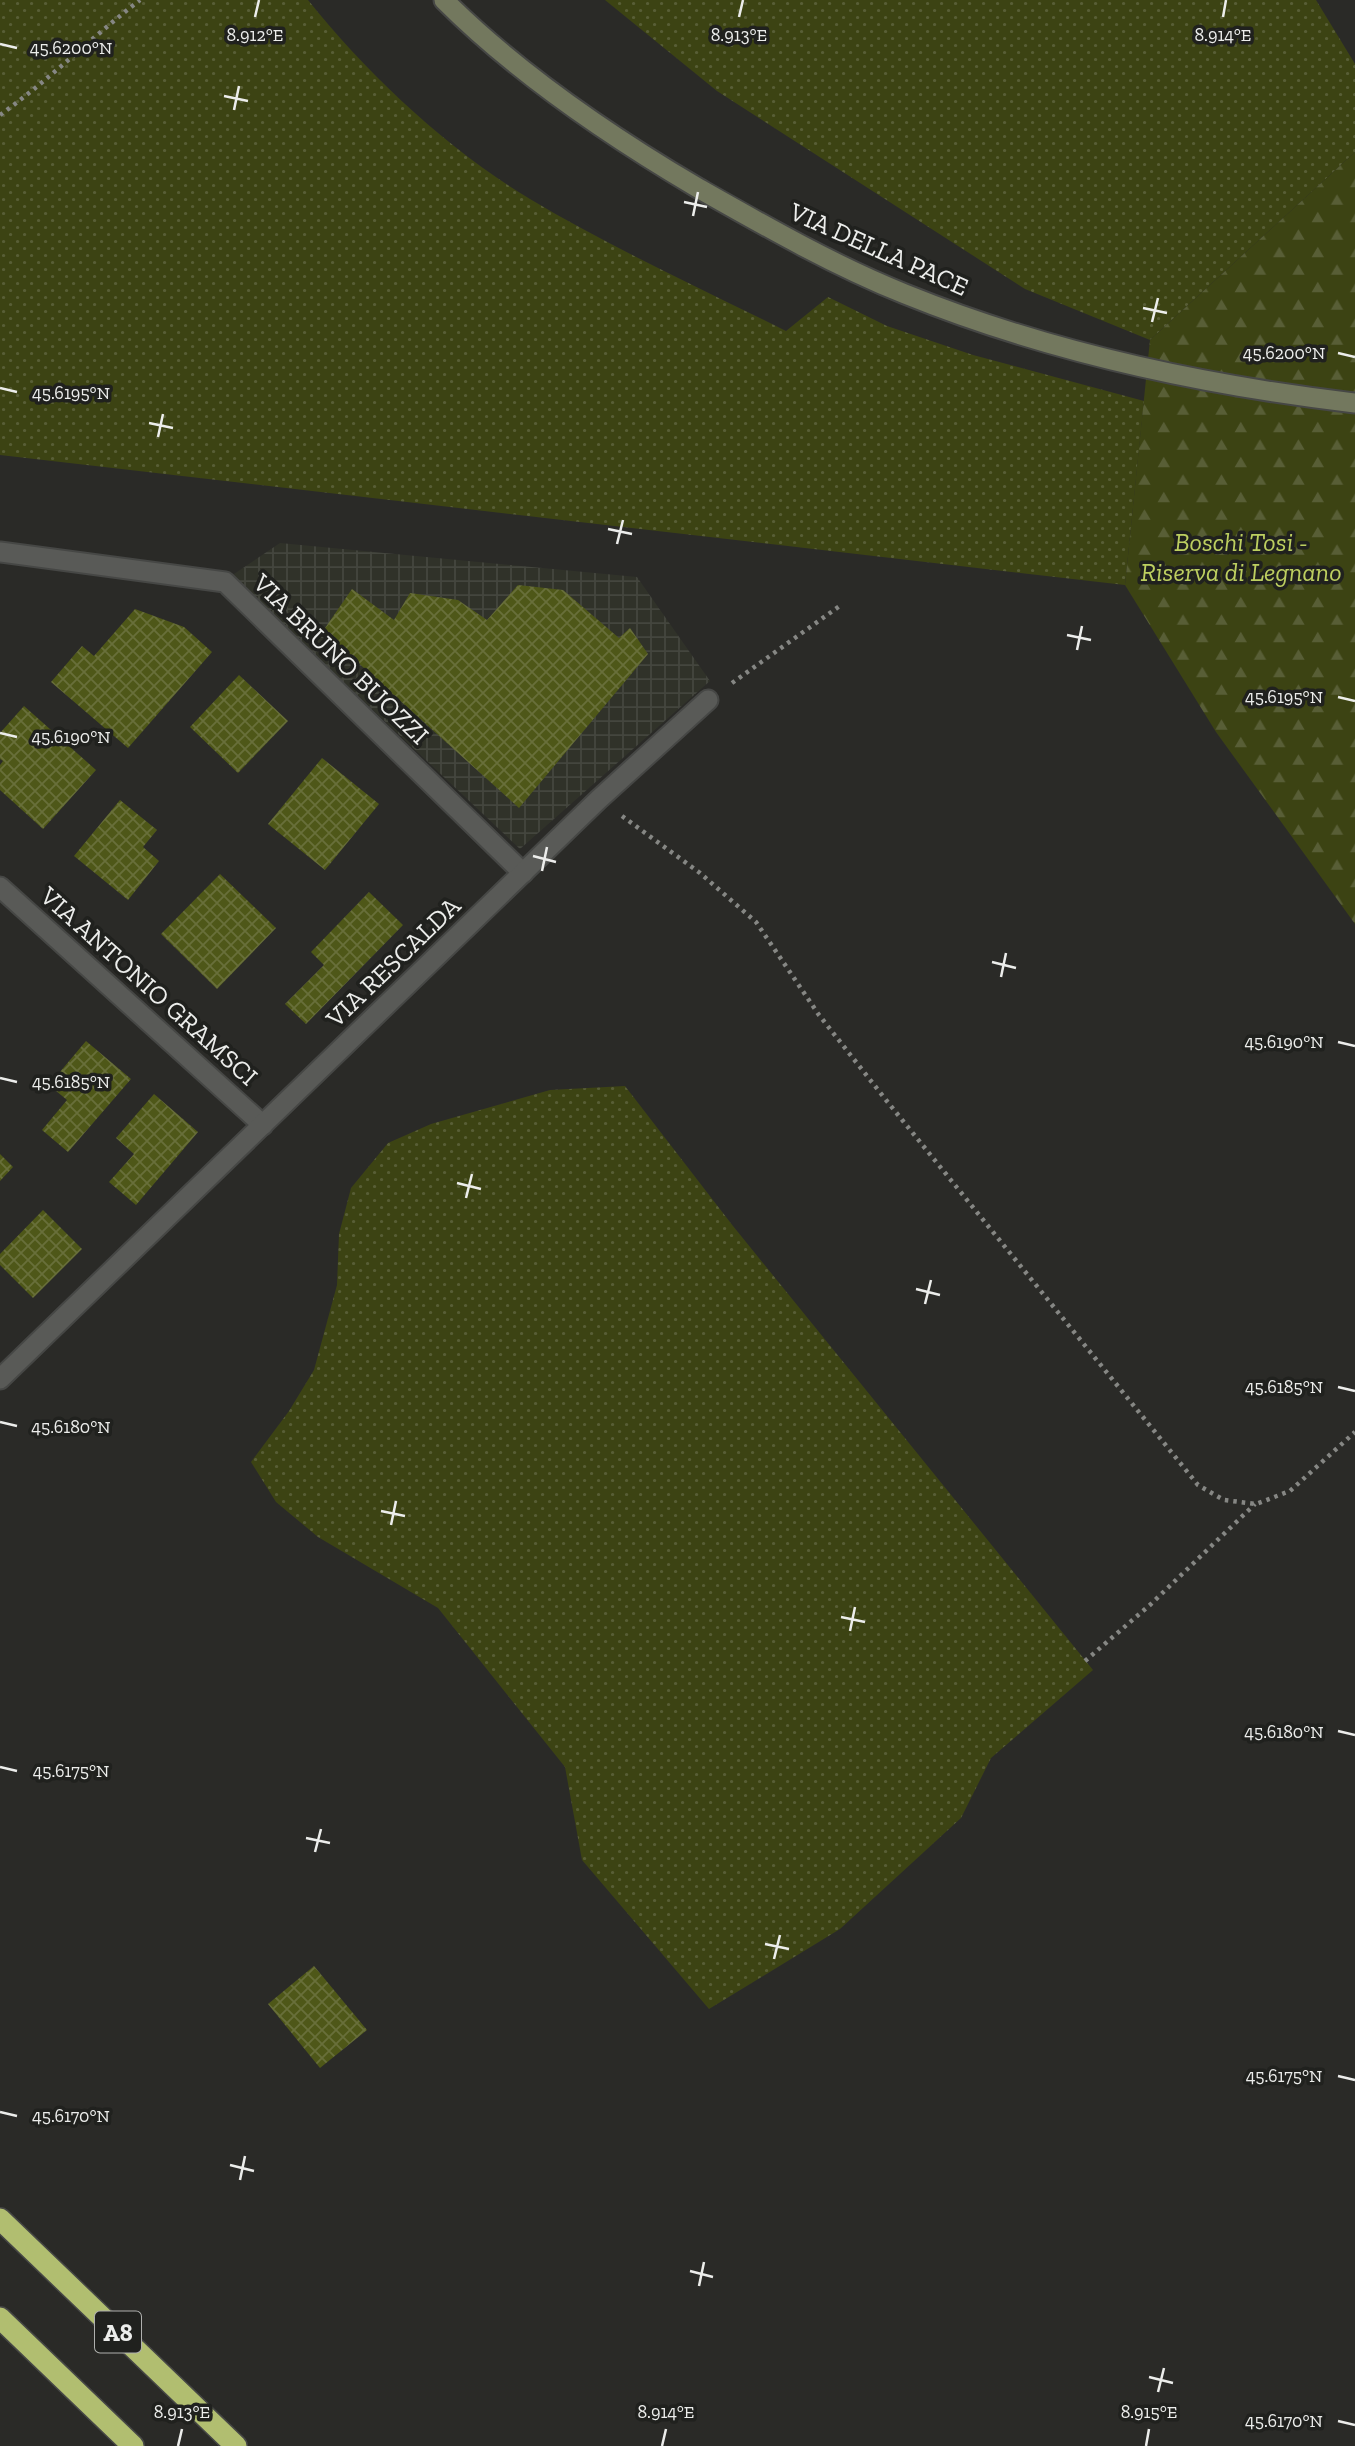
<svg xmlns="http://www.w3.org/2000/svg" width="1355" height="2446" font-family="'Zilla Slab',serif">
<defs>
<pattern id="industrial-grid" width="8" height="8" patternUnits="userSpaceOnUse" patternTransform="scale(1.75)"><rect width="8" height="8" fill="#303229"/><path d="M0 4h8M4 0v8" fill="none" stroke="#44463e"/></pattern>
<pattern id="grass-dots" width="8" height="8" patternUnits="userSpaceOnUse" patternTransform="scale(1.75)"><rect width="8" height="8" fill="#3c4313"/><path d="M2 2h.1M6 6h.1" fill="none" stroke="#585e36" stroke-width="1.8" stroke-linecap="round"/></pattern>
<pattern id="forest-firs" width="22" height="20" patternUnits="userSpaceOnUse" patternTransform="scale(1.75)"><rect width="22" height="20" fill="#3c4313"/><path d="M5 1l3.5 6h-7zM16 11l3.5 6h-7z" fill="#585e36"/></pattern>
<pattern id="building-cross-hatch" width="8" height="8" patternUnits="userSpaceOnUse" patternTransform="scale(1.75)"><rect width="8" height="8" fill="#4e5718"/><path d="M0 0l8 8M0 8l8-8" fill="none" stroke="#686f3a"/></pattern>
</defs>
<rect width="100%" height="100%" fill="#2a2a27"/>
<polygon fill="url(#industrial-grid)" points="280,543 637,577 710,681 520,849 231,576"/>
<g fill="url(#grass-dots)">
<path d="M0,0H308C367,74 448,150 530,199C612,248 700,288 786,331L828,297L887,326L973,355L1144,401L1125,585L0,455Z"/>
<polygon points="605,0 1316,0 1355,64 1355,152 1150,340 1025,289 717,91"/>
<polygon points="625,1086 733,1226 1093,1670 991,1758 961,1818 840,1929 709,2009 582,1860 565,1767 438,1608 318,1537 276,1502 251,1462 289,1411 314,1370 337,1285 339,1234 351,1188 388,1143 431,1124 550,1090"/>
</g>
<polygon fill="url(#forest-firs)" points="1355,152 1355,924 1216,732 1125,585 1150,340"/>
<g fill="url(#building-cross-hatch)">
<polygon points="518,585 563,590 619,638 630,628 648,654 519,808 323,631 352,589 394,620 410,593 458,600 487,620"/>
<polygon points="135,609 184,627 212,652 128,748 51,682 82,646 94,656"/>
<polygon points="239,675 288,721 238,773 190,727"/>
<polygon points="24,706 96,770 43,829 0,790 0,765 3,761 0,759 0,733"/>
<polygon points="322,758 379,804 325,870 268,824"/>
<polygon points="120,800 157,830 143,847 159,861 128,900 74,856"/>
<polygon points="220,874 276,928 217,989 161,934"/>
<polygon points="369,892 403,925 306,1024 285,1004 324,965 311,952"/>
<polygon points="86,1041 131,1079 68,1152 42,1130 67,1100 49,1085"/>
<polygon points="154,1094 198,1132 136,1205 109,1182 134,1154 116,1138"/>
<polygon points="0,1154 13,1167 0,1181"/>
<polygon points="43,1210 82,1249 33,1298 0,1265 0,1254"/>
<polygon points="314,1966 367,2030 320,2068 268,2004"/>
</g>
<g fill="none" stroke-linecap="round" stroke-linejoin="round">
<defs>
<g id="minor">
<polyline points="0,552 225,582 523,873"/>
<polyline points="0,887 263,1125"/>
<polyline points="0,1379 598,800 708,700"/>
</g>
<path id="secondary" d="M444,0C518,74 608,135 698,188C765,226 833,265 905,294C1048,352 1201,385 1355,403"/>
<g id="motorway">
<polyline points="0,2219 236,2446"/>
<polyline points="0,2318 133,2446"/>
</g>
</defs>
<use href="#minor" stroke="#464745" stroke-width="23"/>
<use href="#secondary" stroke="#464745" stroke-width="23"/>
<use href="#motorway" stroke="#464745" stroke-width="24"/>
<g stroke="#868784" stroke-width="4.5" stroke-dasharray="3.5 5" stroke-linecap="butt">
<path d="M0,115C49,80 92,37 140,0"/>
<polyline points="732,683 841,605"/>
<polyline points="622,816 700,873 756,922 819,1015 886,1100 1198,1485 1224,1500 1256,1504 1290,1491 1355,1432"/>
<polyline points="1085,1661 1151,1604 1255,1504"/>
</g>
<use href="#minor" stroke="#595a57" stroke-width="19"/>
<use href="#secondary" stroke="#73785e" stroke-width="19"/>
<use href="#motorway" stroke="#b1be70" stroke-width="21"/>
</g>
<path fill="none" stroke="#ecedeb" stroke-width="2.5" d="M255,17L259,0M739,17L743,0M1223,17L1226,0M0,44L17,48M224,96L248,101M234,110L239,86M684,202L707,207M693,216L698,192M1143,308L1167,313M1152,322L1158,298M1338,353L1355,357M0,388L17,392M149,423L173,428M158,437L163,414M608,529L632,534M617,544L623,520M1067,635L1091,640M1077,650L1082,626M1338,697L1355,701M0,733L17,737M533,856L556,862M542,871L547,847M992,962L1016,968M1001,977L1006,953M1338,1042L1355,1046M0,1078L17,1082M457,1183L481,1189M466,1198L472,1174M916,1289L940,1295M925,1304L931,1280M1338,1387L1355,1391M0,1422L17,1426M381,1511L405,1516M391,1525L396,1501M841,1617L865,1622M850,1631L855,1607M1338,1731L1355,1735M0,1767L17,1771M306,1838L330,1843M315,1852L321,1829M765,1944L789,1949M774,1959L780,1935M1338,2076L1355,2080M0,2112L17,2116M230,2165L254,2171M240,2180L245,2156M690,2271L713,2277M699,2286L704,2262M1149,2377L1173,2383M1158,2392L1164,2368M1338,2421L1355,2425M178,2446L182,2429M662,2446L666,2429M1146,2446L1149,2429"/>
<g text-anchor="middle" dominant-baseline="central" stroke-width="7" stroke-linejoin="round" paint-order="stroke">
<rect fill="#20211e" stroke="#afb0ae" stroke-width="2" x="95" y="2311.5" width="46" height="41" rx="5"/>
<g font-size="24" font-weight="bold" fill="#ecedeb">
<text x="118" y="2332">A8</text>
</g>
<g font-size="26" fill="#ecedeb" stroke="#20211e">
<text transform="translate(879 249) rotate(24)">VIA DELLA PACE</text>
<text transform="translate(341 659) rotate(44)">VIA BRUNO BUOZZI</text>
<text transform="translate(393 962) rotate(-44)">VIA RESCALDA</text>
<text transform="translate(149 986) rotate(42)">VIA ANTONIO GRAMSCI</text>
</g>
<g font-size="26" font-style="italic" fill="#bdcf60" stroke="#20211e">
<text x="1241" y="542">Boschi Tosi -<tspan x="1241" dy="30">Riserva di Legnano</tspan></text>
</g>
</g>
<g font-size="18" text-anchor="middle" fill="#ecedeb" stroke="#20211e" stroke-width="7" stroke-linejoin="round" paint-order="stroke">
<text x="255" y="41">8.912°E</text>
<text x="739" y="41">8.913°E</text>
<text x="1223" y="41">8.914°E</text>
<text x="71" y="54">45.6200°N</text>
<text x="1284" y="359">45.6200°N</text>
<text x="71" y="399">45.6195°N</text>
<text x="1284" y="703">45.6195°N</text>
<text x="71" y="743">45.6190°N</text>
<text x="1284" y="1048">45.6190°N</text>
<text x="71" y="1088">45.6185°N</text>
<text x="1284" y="1393">45.6185°N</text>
<text x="71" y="1433">45.6180°N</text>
<text x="1284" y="1738">45.6180°N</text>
<text x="71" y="1777">45.6175°N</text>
<text x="1284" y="2082">45.6175°N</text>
<text x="71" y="2122">45.6170°N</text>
<text x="182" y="2418">8.913°E</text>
<text x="666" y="2418">8.914°E</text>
<text x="1149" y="2418">8.915°E</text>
<text x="1284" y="2427">45.6170°N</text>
</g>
</svg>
